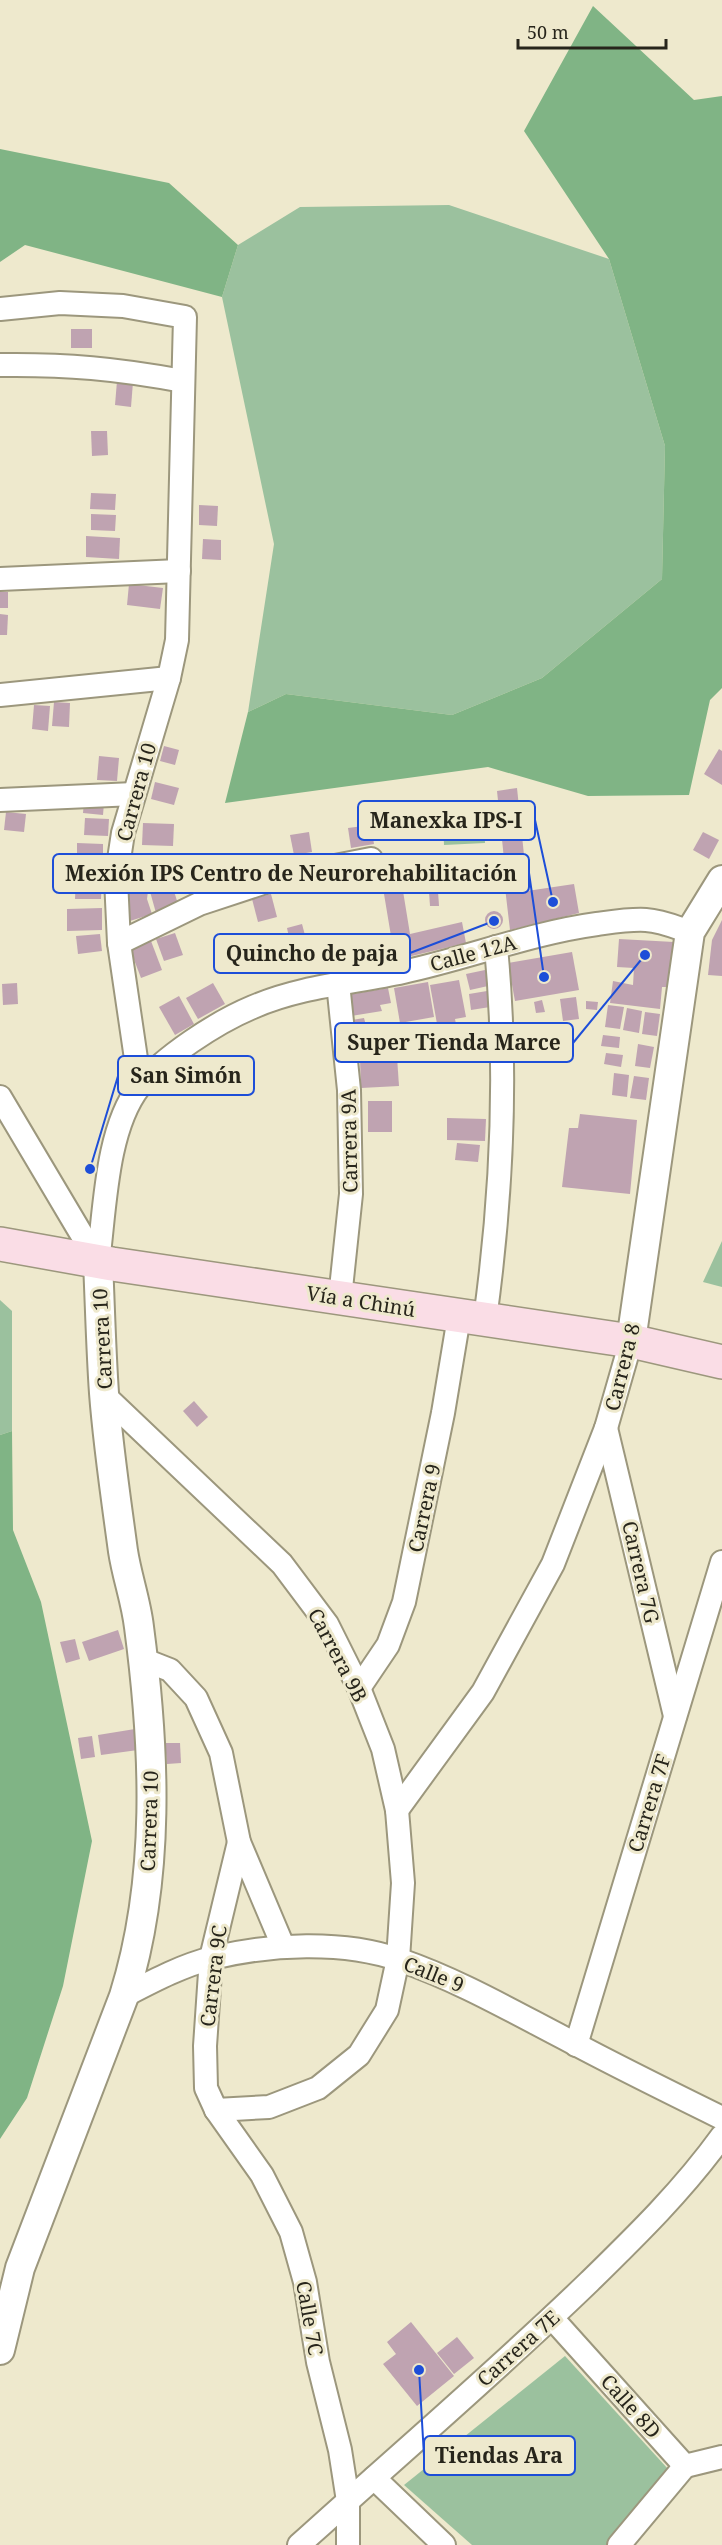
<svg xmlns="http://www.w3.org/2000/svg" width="722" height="2545" font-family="'Noto Serif',serif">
<rect width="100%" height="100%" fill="#eee9cd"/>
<g fill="#9bc19e">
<polygon points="449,205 609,259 665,446 662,579 542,678 452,715 286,694 248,712 274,544 222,297 238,245 300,207"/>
<polygon points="484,819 485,843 444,845 443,821"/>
<polygon points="722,1241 722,1287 703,1282"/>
<polygon points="0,1300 12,1311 12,1431 0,1435"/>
<polygon points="565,2356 668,2469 607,2545 472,2545 404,2485"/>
</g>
<g fill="#80b485">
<polygon points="593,6 694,100 722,96 722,688 710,700 689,795 588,796 488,767 225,803 248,712 286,694 452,715 542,678 662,579 665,446 609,259 524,131"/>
<polygon points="0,149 169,183 238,245 222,297 25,245 0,262"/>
<polygon points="12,1431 13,1530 41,1602 92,1841 63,1986 27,2098 0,2139 0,1435"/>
</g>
<g fill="#bfa3b1">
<rect x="71" y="329" width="21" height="19"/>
<polygon points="117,381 133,382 131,407 115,405"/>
<polygon points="91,431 107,431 108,455 92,456"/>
<polygon points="91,493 116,494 115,510 90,509"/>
<polygon points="199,505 218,506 217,526 199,525"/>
<polygon points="91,514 116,515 115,531 91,530"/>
<polygon points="86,536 120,538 119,559 86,557"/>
<polygon points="203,539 221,540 221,560 202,559"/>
<polygon points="129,584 163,588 160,609 127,605"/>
<rect x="0" y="592" width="8" height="16"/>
<polygon points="0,614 8,615 7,635 0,635"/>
<polygon points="54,702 70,703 69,727 52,726"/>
<polygon points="34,705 50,706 48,731 32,729"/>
<polygon points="164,746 179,750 175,765 160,761"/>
<polygon points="719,749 722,751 722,785 704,774"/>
<polygon points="99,756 119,758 117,781 97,780"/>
<polygon points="155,782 179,788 174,805 151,799"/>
<polygon points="517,788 524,855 504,859 497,791"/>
<polygon points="84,802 104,803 103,815 83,813"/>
<polygon points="6,812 26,814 24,832 4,830"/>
<polygon points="85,818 109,819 108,836 84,835"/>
<polygon points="143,823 174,824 173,846 142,845"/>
<polygon points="371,825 374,844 351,848 348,828"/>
<polygon points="309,832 312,852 294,855 290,835"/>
<polygon points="703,832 719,840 709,859 693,850"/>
<polygon points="77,843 103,844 103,867 77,866"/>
<polygon points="524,860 527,891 574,884 579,913 510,930 502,862"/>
<polygon points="76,876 102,876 101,899 75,899"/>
<polygon points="125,881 149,883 147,899 152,914 130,921 124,903"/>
<polygon points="171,882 179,907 156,913 149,888"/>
<polygon points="403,891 410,934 462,922 466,943 395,960 384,894"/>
<polygon points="438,891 439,906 430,906 429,892"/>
<polygon points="271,894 277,917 258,922 252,899"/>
<polygon points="102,908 102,930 67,931 67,909"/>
<circle cx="494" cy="920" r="9"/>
<polygon points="722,920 722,976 708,975 712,940"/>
<polygon points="302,924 306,939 290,942 287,928"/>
<polygon points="175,933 183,955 164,961 156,939"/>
<polygon points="100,934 102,951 78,954 76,936"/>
<polygon points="619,939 674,942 670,987 662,987 660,1009 610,1003 613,981 633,985 634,968 617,967"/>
<polygon points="151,941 162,970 141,978 130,949"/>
<polygon points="572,952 579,990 515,1001 508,963"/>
<polygon points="485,970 488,986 470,990 466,974"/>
<polygon points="459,980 466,1017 455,1019 462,1054 443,1057 430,985"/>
<polygon points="428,982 434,1017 400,1023 394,988"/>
<polygon points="17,983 18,1004 3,1005 2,984"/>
<polygon points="213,983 225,1004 198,1019 186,998"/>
<polygon points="388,988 391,1003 380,1005 382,1011 351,1016 347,995"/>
<polygon points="487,991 490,1007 471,1010 469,994"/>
<polygon points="179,996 194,1024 175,1035 159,1007"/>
<polygon points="576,997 579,1019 563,1021 560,999"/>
<polygon points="542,1000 545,1012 536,1013 534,1002"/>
<polygon points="586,1001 598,1002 597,1010 586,1009"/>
<polygon points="608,1005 624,1007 620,1029 605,1027"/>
<polygon points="627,1008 642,1011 639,1033 623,1030"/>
<polygon points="645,1012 660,1014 657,1036 642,1034"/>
<polygon points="364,1018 367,1029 354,1031 352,1020"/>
<polygon points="479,1022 481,1033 468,1034 467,1023"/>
<polygon points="603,1035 620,1037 619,1048 601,1046"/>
<polygon points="638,1044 654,1047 650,1068 635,1066"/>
<polygon points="606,1053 623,1055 621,1067 604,1064"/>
<polygon points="397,1057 399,1086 361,1088 360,1059"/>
<polygon points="614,1073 629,1075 627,1097 612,1095"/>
<polygon points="634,1076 649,1078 646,1100 630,1098"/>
<rect x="368" y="1101" width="24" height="31"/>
<polygon points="580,1114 637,1120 630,1194 562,1187 569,1128 578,1128"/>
<polygon points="447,1118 486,1119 485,1141 447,1140"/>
<polygon points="457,1143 480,1145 478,1162 455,1160"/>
<polygon points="194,1401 208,1417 197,1427 183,1411"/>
<polygon points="118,1630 124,1649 89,1661 82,1642"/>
<polygon points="75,1639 80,1659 66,1663 60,1642"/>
<polygon points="135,1729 138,1750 101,1755 98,1735"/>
<polygon points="92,1736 95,1757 81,1759 78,1738"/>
<polygon points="165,1743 180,1743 181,1763 167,1764"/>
<polygon points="411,2322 454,2376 417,2406 383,2364 396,2354 387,2342"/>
<polygon points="457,2337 474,2358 454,2374 437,2353"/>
</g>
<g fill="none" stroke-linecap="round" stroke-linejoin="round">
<defs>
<g id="minor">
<polyline points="0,309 60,303 123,306 185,317 177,640 169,678 123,833 116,879 119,943 140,1086"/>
<path d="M0,365C66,364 118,369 183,381"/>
<polyline points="0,579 179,571"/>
<polyline points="0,695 169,678"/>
<polyline points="0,800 134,794"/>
<polyline points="119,943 199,904 284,876 371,859"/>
<polyline points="338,983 349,1090 351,1194 340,1298"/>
<polyline points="0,1097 98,1262"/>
<path d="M98,1262C105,1209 106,1130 139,1087C163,1057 217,1022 253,1007C301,986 353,983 403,972C468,958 531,933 597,924C612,922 630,919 646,920C662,921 675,927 690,932"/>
<path d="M485,1319C502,1195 508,1072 496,947"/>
<polyline points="104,1395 282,1564 327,1624 359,1688 383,1749 397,1810 403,1883 398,1959 387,2010 359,2055 318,2088 269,2107 216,2110"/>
<polyline points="606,1428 675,1716"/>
<polyline points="142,1659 170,1670 196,1698 221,1753 239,1842 283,1946"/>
<polyline points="359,1688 388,1645 404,1602 443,1413 459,1317"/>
<polyline points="397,1810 483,1692 553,1564 606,1428 631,1341"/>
<polyline points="239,1842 211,1958 205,2046 206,2088 216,2110 262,2175 291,2232 305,2282 318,2362 340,2450 348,2501 348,2545"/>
<path d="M124,1996C153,1981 181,1966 212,1958C270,1944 343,1940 400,1960C458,1980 510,2010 564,2038C616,2066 669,2092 722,2118"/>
<polyline points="576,2045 722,1562"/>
<polyline points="552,2318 685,2466"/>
<polyline points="685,2466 722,2457"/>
<polyline points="374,2478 444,2545"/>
<path d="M299,2545C396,2457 496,2372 590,2281C637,2235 683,2190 722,2136"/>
<polyline points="619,2545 685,2466"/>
</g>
<g id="tertiary">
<polyline points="631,1341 690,932 722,880"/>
<path d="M0,2350L20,2268L124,1996C161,1878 155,1748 139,1627C136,1601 127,1577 123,1551C116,1499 108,1446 104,1393C101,1350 100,1306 98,1262"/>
</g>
<polyline id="secondary" points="0,1244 112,1264 631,1341 722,1362"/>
</defs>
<use href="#minor" stroke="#9c977d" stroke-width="26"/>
<use href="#tertiary" stroke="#9c977d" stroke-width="32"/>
<use href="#secondary" stroke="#9c977d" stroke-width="36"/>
<use href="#minor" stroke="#fff" stroke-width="22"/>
<use href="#tertiary" stroke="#fff" stroke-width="28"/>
<use href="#secondary" stroke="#fadde6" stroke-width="33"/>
</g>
<g text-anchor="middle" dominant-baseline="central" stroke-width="6" stroke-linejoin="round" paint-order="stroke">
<g font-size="20" fill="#27251b" stroke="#eee9cd">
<text transform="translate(136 792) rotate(-75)">Carrera 10</text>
<text transform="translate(473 953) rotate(-15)">Calle 12A</text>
<text transform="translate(349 1141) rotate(-91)">Carrera 9A</text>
<text transform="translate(361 1301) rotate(9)">Vía a Chinú</text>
<text transform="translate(102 1339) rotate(-93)">Carrera 10</text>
<text transform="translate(622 1367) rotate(-76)">Carrera 8</text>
<text transform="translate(424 1508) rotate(-78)">Carrera 9</text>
<text transform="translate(641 1572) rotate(77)">Carrera 7G</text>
<text transform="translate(338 1655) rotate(62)">Carrera 9B</text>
<text transform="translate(649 1803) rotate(-73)">Carrera 7F</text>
<text transform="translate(149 1821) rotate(-88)">Carrera 10</text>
<text transform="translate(434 1974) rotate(22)">Calle 9</text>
<text transform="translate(213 1976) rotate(-83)">Carrera 9C</text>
<text transform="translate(310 2318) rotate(80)">Calle 7C</text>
<text transform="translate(518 2348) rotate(-42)">Carrera 7E</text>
<text transform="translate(631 2406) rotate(48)">Calle 8D</text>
</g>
</g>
<path fill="none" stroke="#1d4ed8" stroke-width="2" d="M553 902L535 820M544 977L529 873M494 921L410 953M645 955L573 1043M90 1169L118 1076M419 2370L424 2456"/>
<g fill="#1d4ed8" stroke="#eee9cd" stroke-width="2">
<circle cx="553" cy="902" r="6"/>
<circle cx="544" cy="977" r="6"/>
<circle cx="494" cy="921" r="6"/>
<circle cx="645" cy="955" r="6"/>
<circle cx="90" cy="1169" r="6"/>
<circle cx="419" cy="2370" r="6"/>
</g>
<g fill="#eee9cd" stroke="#1d4ed8" stroke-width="2">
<rect x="358" y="801" width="177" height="39" rx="6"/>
<rect x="53" y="854" width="476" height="39" rx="6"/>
<rect x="214" y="934" width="196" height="39" rx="6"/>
<rect x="335" y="1023" width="238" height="39" rx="6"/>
<rect x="118" y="1056" width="136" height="39" rx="6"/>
<rect x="424" y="2436" width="151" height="39" rx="6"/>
</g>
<g font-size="21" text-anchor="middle" font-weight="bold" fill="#27251b">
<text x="446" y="828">Manexka IPS-I</text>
<text x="291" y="881">Mexión IPS Centro de Neurorehabilitación</text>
<text x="312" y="961">Quincho de paja</text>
<text x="454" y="1050">Super Tienda Marce</text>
<text x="186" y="1083">San Simón</text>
<text x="499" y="2463">Tiendas Ara</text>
</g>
<path d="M518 39v9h148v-9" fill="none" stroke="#27251b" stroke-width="3"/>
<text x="527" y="39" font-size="18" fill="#27251b" stroke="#eee9cd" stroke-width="4.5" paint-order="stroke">50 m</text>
</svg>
